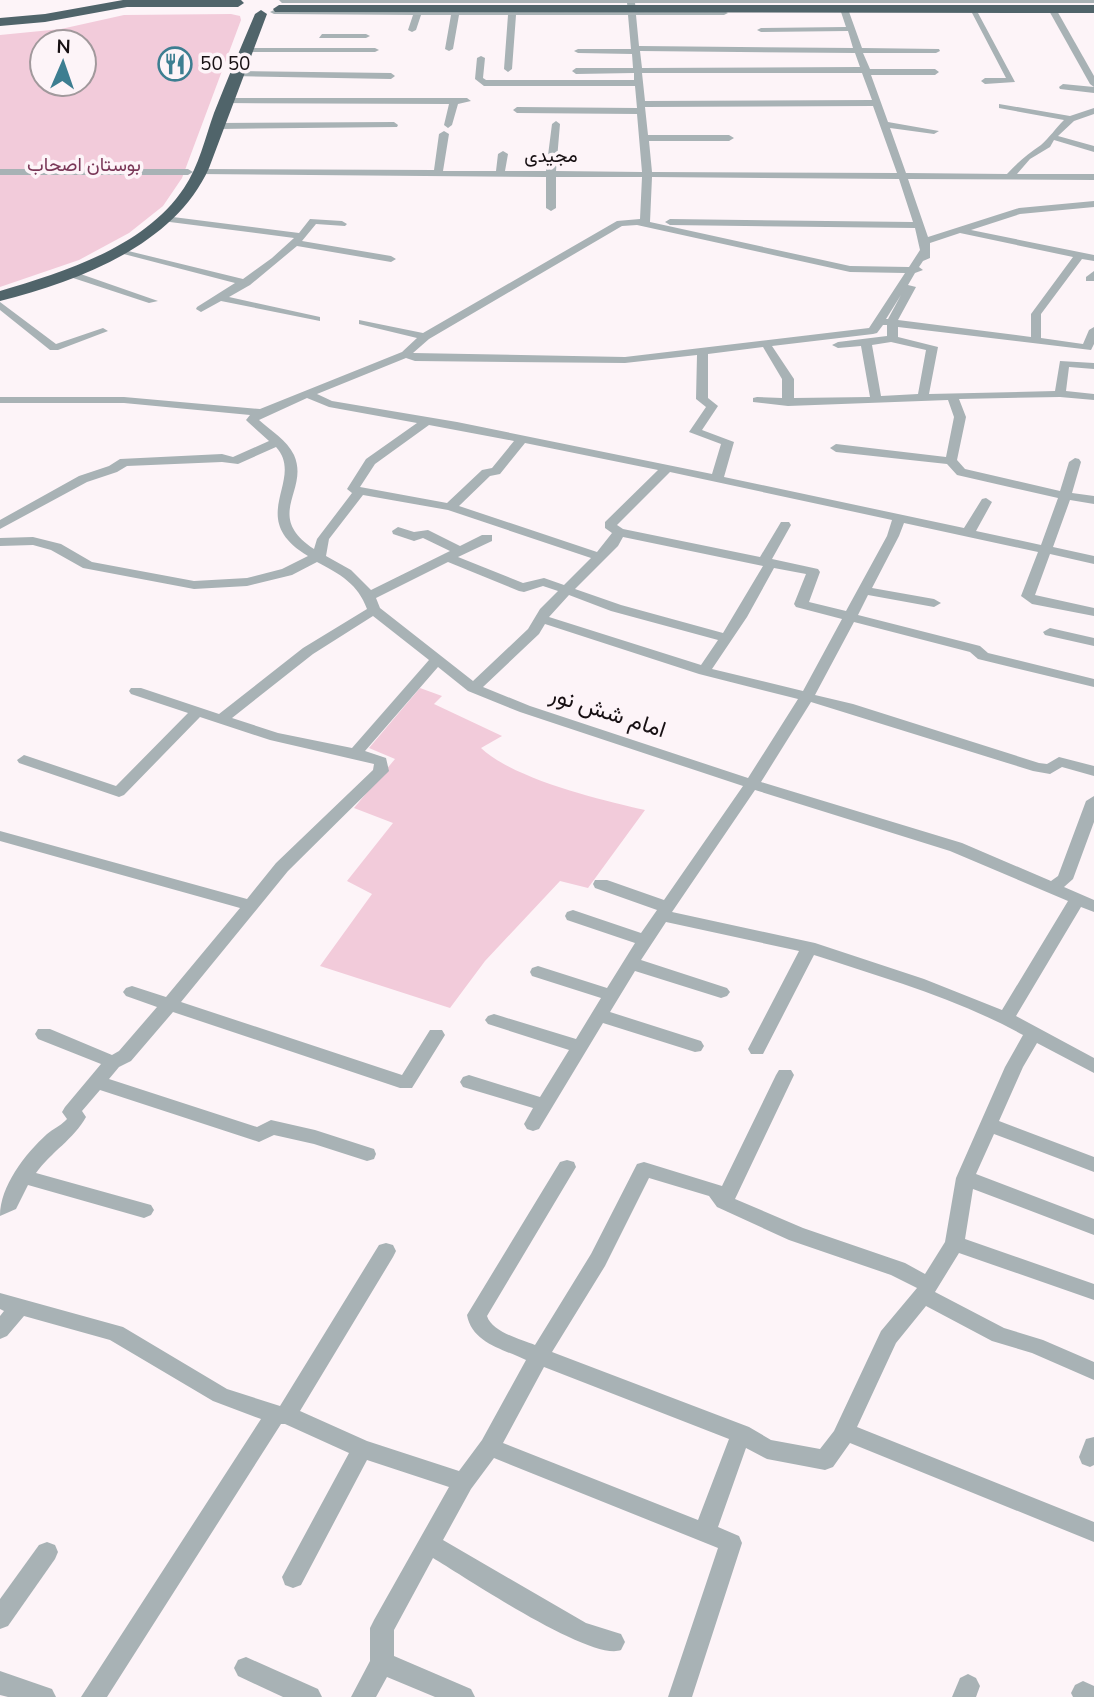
<svg xmlns="http://www.w3.org/2000/svg" width="1094" height="1697" font-family="'Nunito Sans',Vazirmatn,sans-serif">
<rect width="100%" height="100%" fill="#fdf4f8"/>
<g fill="#f2cbda" fill-rule="evenodd">
<path d="M231,14L240,16L241,20L182,178L163,206L129,233L79,260L0,287V35L61,29L124,15ZM42,42H84V84H42Z"/>
<path d="M420,688L442,696L434,704L502,736L481,748C514,779 600,800 645,810L588,888L560,881L485,961L450,1008L320,966L372,894L347,881L393,823L354,808L395,759L369,748Z"/>
</g>
<g fill="none" stroke-linecap="round" stroke-linejoin="round">
<g fill="#a8b2b5" fill-rule="evenodd">
<path d="M279,0H1094V3H635L636,10L724,11L728,13L724,15H636L639,46L853,48L848,31L761,32L757,30L761,28L846,27L840,9L844,7L848,9L862,48L939,49L940,51L936,53H863L870,69H935L939,72L935,75H871L888,122L939,131L934,134L890,128L906,173L1007,174C1018,162 1028,154 1041,145C1049,138 1056,128 1064,120L999,108V104L1070,116L1094,108V114L1074,121L1058,136L1094,146V152L1054,140L1050,147L1030,159L1017,174H1094V180L908,179L928,237L1019,208L1094,201V207L1020,214L971,230L1094,255V261L1082,259L1041,314V338L1083,344L1089,330L1094,327V344L1091,350L898,327V337L938,347L929,394L1055,391L1060,361L1094,363V369L1069,367L1066,391L1094,394V400L1060,397L959,399L966,417L957,460L965,469L1060,491L1069,462L1075,458L1079,459L1081,462L1072,493L1094,496V504L1070,500L1053,547L1094,556V564L1050,554L1035,595L1094,608V616L1032,604L1021,596L1038,552L904,523L899,536L872,588L934,599L941,603L934,607L868,595L858,615L980,646L988,653L1094,679V687L978,659L970,652L854,622L815,695L853,704L1039,763L1047,764L1059,757L1094,766V776L1062,767L1050,774L1033,771L811,702L761,782L962,843L1051,881L1058,876L1086,801L1094,796V822L1073,879L1064,887L1094,900V912L1081,907L1016,1016L1094,1058V1073L1037,1043L1023,1067L999,1121L1094,1157V1172L994,1134L976,1174L1094,1219V1235L973,1189L965,1239L1094,1284V1300L959,1253L935,1292L1004,1328L1043,1340L1094,1362V1380L1032,1353L992,1341L926,1306L896,1343L857,1427L1094,1522V1542L850,1443L833,1467L825,1470L767,1459L746,1448L718,1527L739,1536L742,1543L692,1697H668L718,1548L494,1458L471,1489L443,1540L586,1623L621,1634L625,1642L621,1650C591,1662 465,1577 433,1558L394,1630V1656L471,1689L475,1697H435L387,1677L376,1697H351L370,1661V1628L374,1620L449,1487L367,1460L301,1585L293,1588L285,1585L282,1577L349,1453L285,1424H281L107,1697H81L261,1419L213,1401L110,1340L24,1316L7,1336L0,1339V1316L4,1311L0,1309V1293L123,1327L227,1389L280,1406L379,1245L386,1243L393,1245L396,1251L393,1257L300,1411L367,1441L459,1471L482,1440L526,1360C503,1349 472,1343 467,1315L560,1162L567,1160L574,1162L576,1167L487,1316C492,1332 520,1339 535,1345L591,1254L637,1164L644,1162L722,1186L776,1075L779,1070H791L794,1075L735,1199L803,1228L905,1263L925,1274L945,1242L956,1178L1005,1067L1023,1035C958,999 884,978 814,955L763,1054H751L748,1049L799,951L666,922L641,960L727,988L730,992L727,996L721,998L635,971L610,1012L701,1041L704,1046L701,1051L695,1052L603,1023L539,1129L533,1131L527,1129L524,1124L533,1108L463,1087L460,1082L463,1077L469,1075L540,1097L569,1050L488,1024L485,1020L488,1016L494,1014L576,1039L601,998L532,976L530,972L532,968L538,966L607,988L635,943L567,920L565,916L567,912L573,910L641,933L657,910L595,888L593,884L595,880H607L664,900L743,786L520,712L468,691L438,667L365,751L386,758L389,771L386,774L288,871L181,1002L402,1075L430,1030H442L445,1035L412,1088H400L173,1012L131,1061L119,1067L109,1079L257,1127L271,1120L315,1130L374,1149L376,1154L374,1159L367,1161L314,1144L274,1135L259,1142L100,1090L82,1111L86,1117C74,1139 51,1152 36,1173L151,1205L154,1210L151,1215L144,1218L28,1185L16,1209L0,1216C0,1186 25,1154 47,1134C53,1129 60,1126 65,1121L67,1119L62,1112L65,1107L101,1064L38,1039L35,1034L38,1029H50L112,1055L119,1051L157,1007L126,996L123,992L126,988L132,986L166,997L240,908L0,841V831L247,899L276,863L373,770L374,764L270,740L200,717L124,795L119,797L19,763L17,760L24,755L116,786L188,713L131,694L129,691L131,688H141L219,714L303,648L367,609C358,584 340,574 317,562L292,575L247,586L194,589L83,568L51,550L33,545L0,546V538L33,537L61,544L92,562L194,581L247,578L282,569L308,556C244,518 306,480 276,447L238,464L222,462L127,466L117,472L87,482L0,529V520L79,476L109,466L120,459L222,454L233,457L269,441L248,422L246,420L250,415L124,403H0V397H124L260,409L402,352L417,338L359,324V320L423,333L617,221L640,219L642,177H556V208L551,211L546,208V177L197,174V170L200,169L434,170L439,134L444,131L449,134L443,171H496L498,154L503,151L508,154L505,171H546L552,124L556,121L560,124L556,171L642,172L637,114L517,113L513,110L517,107L637,108L635,86H484L475,79L477,58L481,56L485,58L483,78L486,80H634V73L576,74L572,71L576,68H633L632,54L578,53L574,51L578,49H631L628,15H516L512,69L508,72L504,69L508,15H459L453,49L449,51L445,49L451,15H421L416,30L412,32L408,30L413,15L274,14L270,12L274,10H628L627,3H282ZM640,51L855,53L860,67L642,68ZM642,73H862L872,100L645,101ZM873,106L897,173L652,172L649,141H729L734,138L729,135H648L645,107ZM652,177L899,179L913,222L670,219L665,222L670,225L915,228L920,250L909,267L850,266L650,222ZM637,225L850,272L905,273L869,328L625,357L413,353L429,339L622,226ZM960,233L1073,257L1031,314V337L898,320L916,287L908,285L915,273L923,270L919,267L923,261L930,258V243ZM901,295L888,319H886ZM883,325H887V336L838,342L832,345L838,348L861,346L870,397L794,398V379L772,346L873,334L877,333ZM891,342L926,350L918,394L881,396L872,345ZM763,347L782,379V398L757,397L753,398V402L788,406L948,400L954,417L946,457L836,444L830,448L836,452L947,464L957,475L1058,498L1041,545L976,531L992,502L986,498L982,499L964,528L724,477L734,442L702,430L718,406L708,398V354ZM697,355L696,399L706,407L689,432L721,444L712,474L457,422L332,401L317,394L406,358L415,361L625,363ZM307,398L329,407L417,423L366,459L347,489L352,493L317,539L314,549C263,515 310,491 294,455C287,440 271,431 259,420ZM429,425L514,441L492,468L482,470L447,503L360,487L375,464ZM525,443L658,470L605,522V528L612,533L597,552L459,506L490,476L500,474ZM670,472L892,520L887,536L846,611L809,602L820,572L818,569L772,559L791,525L789,522H781L760,557L623,529L617,525ZM363,495L448,510L591,558L564,585L544,578L523,583L458,557L492,541V535H482L460,546L428,530L414,532L398,527L392,531L393,534L414,541L423,538L450,551L371,590L351,570L326,556L329,539ZM623,537L763,566L723,633L621,605L575,589L618,546ZM448,562L519,591L524,592L543,586L558,591L540,609L528,629L473,681L380,608L376,598ZM774,568L806,574L794,604L796,607L842,619L803,691L712,669L747,617ZM569,595L611,611L718,640L701,665L549,617ZM373,616L429,660L352,748L278,733L232,718L313,654ZM545,624L699,674L798,699L748,778L530,706L483,687L539,634ZM755,790L950,851L1068,901L1002,1010L924,979L815,943L672,912ZM649,1178L709,1196L717,1207L789,1240L891,1275L917,1288L881,1331L834,1431L820,1449L771,1440L749,1427L552,1352L605,1266ZM544,1367L729,1439L698,1520L503,1443Z"/>
<polygon points="1052,7 1056,9 1094,76 1094,87 1090,84 1048,9"/>
<polygon points="971,11 978,13 1015,82 985,84 981,81 985,78 1006,78"/>
<polygon points="322,34 366,34 370,36 366,38 319,38"/>
<polygon points="246,48 375,48 379,50 375,52 243,52 243,48"/>
<polygon points="236,71 391,73 395,76 391,79 233,76 233,72"/>
<polygon points="1063,84 1094,87 1094,93 1060,89 1059,87"/>
<polygon points="226,98 467,98 471,101 458,104 452,125 448,128 444,125 449,104 223,103 222,101"/>
<polygon points="394,122 398,125 397,127 217,129 213,126 217,123"/>
<polygon points="0,169 188,169 193,172 188,175 0,175"/>
<polygon points="165,216 299,233 310,219 342,221 347,224 345,226 316,224 302,241 391,256 396,259 391,262 297,246 250,285 229,297 320,317 320,321 221,301 201,312 196,309 197,307 235,283 116,252 116,248 243,279 272,258 294,238 162,221 160,219"/>
<polygon points="64,271 72,271 158,301 149,303 64,275"/>
<polygon points="1094,271 1094,281 1086,281 1086,277"/>
<polygon points="0,302 56,344 103,328 108,331 58,350 50,350 0,310"/>
<polygon points="1050,628 1094,638 1094,646 1045,635 1043,632"/>
<polygon points="1094,1437 1094,1465 1090,1467 1082,1464 1079,1457 1086,1439"/>
<polygon points="47,1542 55,1545 58,1552 55,1559 8,1626 0,1629 0,1599 39,1545"/>
<polygon points="246,1657 318,1689 322,1697 283,1697 238,1676 234,1668 238,1660"/>
<polygon points="0,1671 52,1689 56,1697 8,1697 0,1695"/>
<polygon points="968,1674 976,1678 980,1686 976,1697 952,1697 960,1678"/>
<polygon points="1083,1681 1094,1686 1094,1697 1073,1697 1071,1693 1075,1685"/>
</g>
<g fill="#50646a" fill-rule="evenodd">
<polygon points="123,0 241,0 244,3 238,7 127,7 45,22 0,26 0,18 45,14"/>
<polygon points="279,5 1094,5 1094,13 275,12 273,9"/>
<path d="M261,10L267,14L209,168C174,246 78,281 0,301V291C64,272 145,247 184,188C199,166 205,138 214,113C227,80 241,47 255,14Z"/>
</g>
</g>
<defs>
<symbol id="restaurant-ring" viewBox="-11 -11 22 22"><circle r="9.5" fill="#fdf4f8" stroke="#3d7e91" stroke-width="1.5"/><path d="M-5-6h1v4h1v-4h1v4h1v-4h1v5L-1.5 .5V6h-2V.5L-5-1ZM5-6V6H3V1.5H1.5Q1.5-4 5-6Z" fill="#3d7e91"/></symbol>
</defs>
<g fill-rule="evenodd">
<use href="#restaurant-ring" x="156" y="45" width="38" height="38"/>
</g>
<g text-anchor="middle" dominant-baseline="central" stroke-width="7" stroke-linejoin="round" paint-order="stroke">
<g font-size="19" fill="#171013" stroke="#fdf4f8" text-anchor="start">
<text x="200" y="64">50 50</text>
</g>
<g font-size="19" fill="#171013" stroke="#fdf4f8">
<text x="551" y="156">مجیدی</text>
</g>
<g font-size="19" fill="#793757" stroke="#fdf4f8">
<text x="84" y="165">بوستان اصحاب</text>
</g>
<g font-size="23" fill="#171013" stroke="#fdf4f8">
<text transform="translate(608 712) rotate(18)">امام شش نور</text>
</g>
</g>
<g transform="translate(63 63) rotate(2)"><circle r="33" fill="#fdf4f8" stroke="#a1999c" stroke-width="2"/>
<path d="M0-5L12 26L0 18L-12 26Z" fill="#3d7e91"/>
<text y="-10" font-size="19" font-weight="bold" text-anchor="middle" fill="#171013">N</text>
</g>
</svg>
